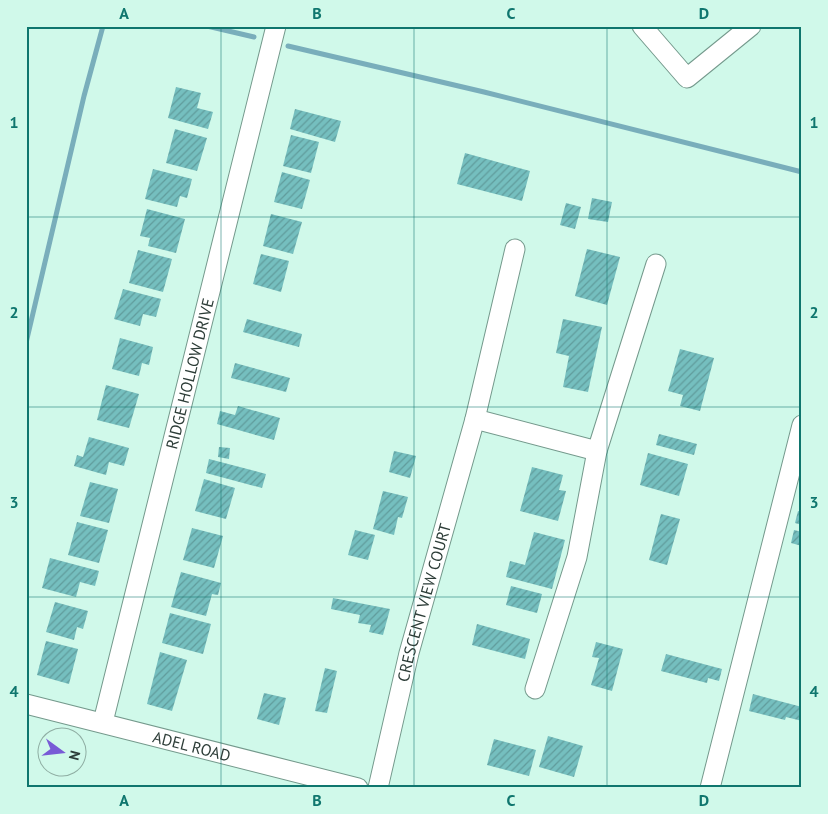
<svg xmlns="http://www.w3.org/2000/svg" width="828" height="814" font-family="'PT Sans',sans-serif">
<defs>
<pattern id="building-hatch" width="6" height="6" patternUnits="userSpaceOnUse" patternTransform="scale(1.25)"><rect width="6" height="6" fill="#75bfbf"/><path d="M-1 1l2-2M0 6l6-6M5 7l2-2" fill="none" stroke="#609c9c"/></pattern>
</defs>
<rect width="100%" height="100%" fill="#d0f9ea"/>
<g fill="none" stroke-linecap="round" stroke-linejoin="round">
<g stroke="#79aebb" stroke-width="5">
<polyline points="207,26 254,37"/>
<polyline points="288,46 484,92 802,172"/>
<polyline points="26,343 84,96 103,26"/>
</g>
</g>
<g fill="url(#building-hatch)">
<polygon points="176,87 201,93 197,108 213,112 208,129 168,118"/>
<polygon points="295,109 341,121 335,142 290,129"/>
<polygon points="175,129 207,138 197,171 166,163"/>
<polygon points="291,135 319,142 311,173 283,166"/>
<polygon points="465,153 530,171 522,201 457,184"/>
<polygon points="153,169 192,179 187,198 180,196 177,207 145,199"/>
<polygon points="282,172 310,180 302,209 274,202"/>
<polygon points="592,198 612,202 608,222 588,219"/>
<polygon points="566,203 581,207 575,229 560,225"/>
<polygon points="147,209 185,219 176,253 148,246 150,238 140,236"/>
<polygon points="271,214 302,222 293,254 263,246"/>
<polygon points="587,249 620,257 607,305 575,296"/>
<polygon points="138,250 172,259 163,292 129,283"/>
<polygon points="261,254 289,261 281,292 253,284"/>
<polygon points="123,289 161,299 156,317 143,314 140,326 114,319"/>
<polygon points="247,319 302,334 299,347 243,332"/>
<polygon points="563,319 602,327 588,392 563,387 569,356 556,353"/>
<polygon points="120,338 153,347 149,365 142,363 139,376 112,369"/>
<polygon points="680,349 714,358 700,411 680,406 683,395 668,391"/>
<polygon points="235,363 290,378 286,392 231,378"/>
<polygon points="106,385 139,394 129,428 97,420"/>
<polygon points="238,406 280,418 274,440 217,424 220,411 235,415"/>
<polygon points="659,434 697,444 694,455 656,445"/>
<polygon points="89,437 129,448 124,466 109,462 106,475 74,466 77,455 83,457"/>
<polygon points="219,447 230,448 229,459 218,457"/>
<polygon points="394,451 416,456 410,478 389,472"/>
<polygon points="648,453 688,464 679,496 640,485"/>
<polygon points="209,459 266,474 262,488 206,473"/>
<polygon points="532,467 563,475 559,490 566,491 558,521 520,511"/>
<polygon points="204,479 235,488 226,519 195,511"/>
<polygon points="90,482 118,489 109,523 80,516"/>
<polygon points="383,491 408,497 402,518 398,517 394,535 373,529"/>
<polygon points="798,511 802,512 802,525 795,523"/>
<polygon points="661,514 680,519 667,565 649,560"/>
<polygon points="77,522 108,530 99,563 68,555"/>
<polygon points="192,528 223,536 214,568 183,560"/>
<polygon points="355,530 375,535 368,560 348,555"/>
<polygon points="794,530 802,532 802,546 791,543"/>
<polygon points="534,532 565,540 552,589 506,577 510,561 525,565"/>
<polygon points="50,558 99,571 95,586 80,582 76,597 42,588"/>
<polygon points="181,572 221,583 218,595 212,594 206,616 171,607"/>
<polygon points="511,586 542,594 537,613 506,605"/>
<polygon points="333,598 390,609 383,635 369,632 371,625 358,623 360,615 331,609"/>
<polygon points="55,602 88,611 83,629 77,627 74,640 46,632"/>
<polygon points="170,613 211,624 203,654 162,643"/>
<polygon points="477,624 530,639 525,659 472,645"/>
<polygon points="46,641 78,649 69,684 37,675"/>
<polygon points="596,642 623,649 612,691 591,685 599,658 592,657"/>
<polygon points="160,652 187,660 172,711 147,704"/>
<polygon points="666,654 722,669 719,681 708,678 707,683 661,671"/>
<polygon points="325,668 337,671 327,713 315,711"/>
<polygon points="264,693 286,698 279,725 257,719"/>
<polygon points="753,694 802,707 802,721 786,717 785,720 749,711"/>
<polygon points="548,736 583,746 574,777 539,767"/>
<polygon points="494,739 536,750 529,776 487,765"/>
</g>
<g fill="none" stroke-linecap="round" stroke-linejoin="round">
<defs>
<g id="minor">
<polyline points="642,26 687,78 751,26"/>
<polyline points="475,419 597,451"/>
<polyline points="535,689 577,557 597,451 656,264"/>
<path id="s1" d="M26,704L358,788"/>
<path id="s2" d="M103,722L276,26"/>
<path id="s3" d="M378,788L409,653L475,419L515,249"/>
<polyline points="710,788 802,425"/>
</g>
</defs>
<use href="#minor" stroke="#74998c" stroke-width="21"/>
<use href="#minor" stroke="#fff" stroke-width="19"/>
</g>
<path fill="none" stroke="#0f766e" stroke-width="1" stroke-opacity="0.55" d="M221,26V788M414,26V788M607,26V788M26,217H802M26,407H802M26,597H802"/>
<g text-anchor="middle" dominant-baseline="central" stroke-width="4.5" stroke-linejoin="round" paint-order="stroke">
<g font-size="16" fill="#2d3d38" stroke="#d0f9ea">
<text stroke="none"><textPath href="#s2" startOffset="359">RIDGE HOLLOW DRIVE</textPath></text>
<text stroke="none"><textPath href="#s3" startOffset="191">CRESCENT VIEW COURT</textPath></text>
<text stroke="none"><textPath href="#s1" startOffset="171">ADEL ROAD</textPath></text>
</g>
</g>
<rect width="828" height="814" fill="none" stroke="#d0f9ea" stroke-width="55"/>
<g transform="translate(62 752) rotate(105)"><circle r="24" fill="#d0f9ea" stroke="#8faea3"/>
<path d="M0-4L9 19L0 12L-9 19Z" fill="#785bd6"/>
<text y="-8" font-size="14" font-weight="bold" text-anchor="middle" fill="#2d3d38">N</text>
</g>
<rect x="28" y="28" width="772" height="758" fill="none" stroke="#0f766e" stroke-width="2"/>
<g font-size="16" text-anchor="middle" font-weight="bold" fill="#0f766e">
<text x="124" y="19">A</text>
<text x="317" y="19">B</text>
<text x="511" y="19">C</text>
<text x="704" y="19">D</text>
<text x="14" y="128">1</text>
<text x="814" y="128">1</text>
<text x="14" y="318">2</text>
<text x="814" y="318">2</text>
<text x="14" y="508">3</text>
<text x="814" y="508">3</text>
<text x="14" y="697">4</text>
<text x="814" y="697">4</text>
<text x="124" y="806">A</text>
<text x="317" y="806">B</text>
<text x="511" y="806">C</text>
<text x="704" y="806">D</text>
</g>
</svg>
